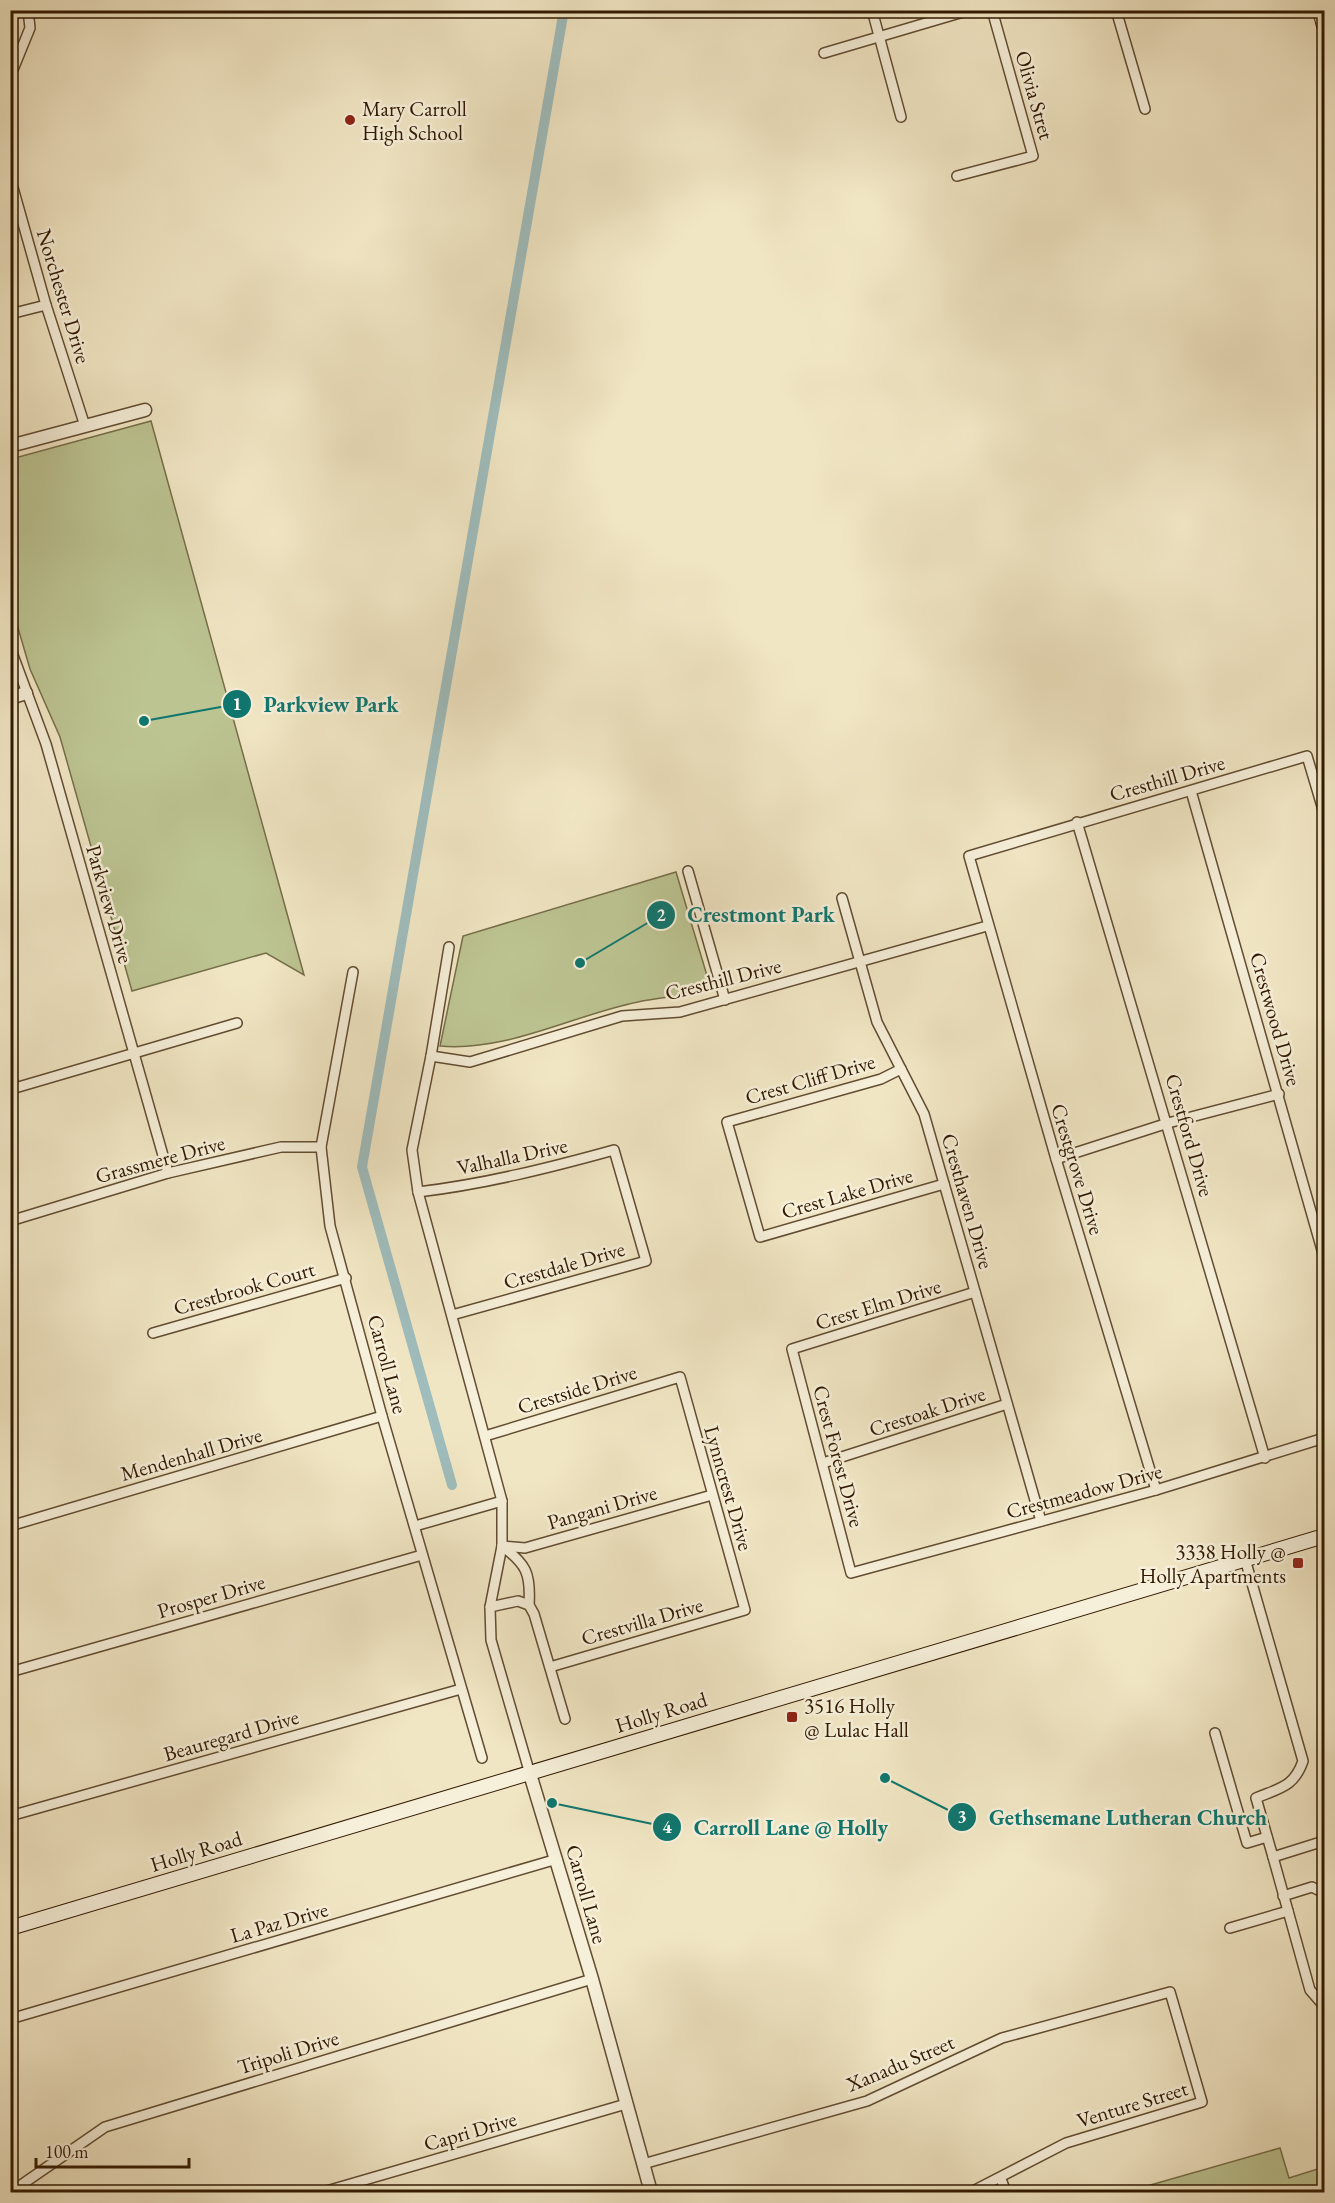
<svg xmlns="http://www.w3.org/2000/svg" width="1335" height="2203" font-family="'EB Garamond',serif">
<rect width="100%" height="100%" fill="#f1e6c4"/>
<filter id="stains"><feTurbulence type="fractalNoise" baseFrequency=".00333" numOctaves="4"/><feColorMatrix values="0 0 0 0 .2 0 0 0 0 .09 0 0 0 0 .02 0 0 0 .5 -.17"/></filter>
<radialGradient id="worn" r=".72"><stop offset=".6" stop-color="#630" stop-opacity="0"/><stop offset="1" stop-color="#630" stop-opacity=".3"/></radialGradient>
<g fill="#bcc492" stroke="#766e49" stroke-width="1.5">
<polygon points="151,421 304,975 266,953 132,991 60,737 30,669 11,604 11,459"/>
<path d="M676,872L711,989C687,996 663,997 638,1002C573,1015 508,1052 440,1046L463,936Z"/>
<polygon points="1280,2148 1289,2178 1324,2167 1324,2192 1126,2192"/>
</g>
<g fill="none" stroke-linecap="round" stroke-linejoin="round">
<polyline stroke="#9fbdbd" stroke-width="10" points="452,1485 362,1167 564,10"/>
<defs>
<g id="minor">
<polyline points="872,10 901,117"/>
<polyline points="1116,10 1145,109"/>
<polyline points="824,53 970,10"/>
<polyline points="10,77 30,28 28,10"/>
<polyline points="957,176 1033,156 992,10"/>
<polyline points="10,177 46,305 85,426"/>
<polyline points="10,314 46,305"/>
<polyline points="10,647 46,744 168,1173"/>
<polyline points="1191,791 1324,1257"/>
<polyline points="1077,822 1265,1458"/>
<polyline points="688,871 725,1000"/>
<polyline points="842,898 877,1022 924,1114 1041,1521"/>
<polyline points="449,947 431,1056 412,1150 418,1192 502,1501 502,1546 490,1607 491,1640 530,1774"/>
<polyline points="353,972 321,1147 330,1226 382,1416 482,1758"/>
<polyline points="431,1056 470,1062 622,1016 680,1012 987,926"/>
<polyline points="901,1069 881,1079 727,1122 760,1237 944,1184"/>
<polyline points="10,1073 15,1088 237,1023"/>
<polyline points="1056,1159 1168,1123 1279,1094"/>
<path d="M418,1192C485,1184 549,1168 614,1150L646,1261L452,1315"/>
<polyline points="10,1221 168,1173 281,1147 321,1147"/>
<polyline points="975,1292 792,1349 851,1573 1156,1490 1324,1438"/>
<polyline points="153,1333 346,1278"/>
<polyline points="485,1436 680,1377 745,1610 550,1667"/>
<polyline points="823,1463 1007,1404"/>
<polyline points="1156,1490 1056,1159 969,856 1307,756 1324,813"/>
<polyline points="10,1526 382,1416"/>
<polyline points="415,1526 502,1501"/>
<polyline points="502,1546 525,1548 712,1495"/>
<path d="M502,1546C526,1564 531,1573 529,1605"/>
<path d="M1245,1559L1303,1761C1294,1787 1280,1788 1256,1798L1273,1857L1324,1841"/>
<polyline points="490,1607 518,1601 529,1605 534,1614 565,1719"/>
<polyline points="10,1672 422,1555"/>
<polyline points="1215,1733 1247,1843 1267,1837"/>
<polyline points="10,1816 461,1689"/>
<polyline points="1273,1857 1310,1990 1324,2006"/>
<polyline points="1283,1896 1312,1887 1324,1893"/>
<polyline points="1230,1928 1288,1911"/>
<polyline points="10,2019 557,1859"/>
<polyline points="643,2164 867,2101 1002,2038 1170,1992 1202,2102 1066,2143 971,2192"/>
<polyline points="1001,2179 1006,2192"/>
<polyline points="11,2192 105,2127 592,1979"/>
<polyline points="323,2192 626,2104"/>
</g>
<g id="tertiary">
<polyline points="10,446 145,410"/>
<polyline points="10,698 26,693"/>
<polyline points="530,1774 592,1979 651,2192"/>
</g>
<g id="secondary">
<polyline points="1320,10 1324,26"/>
<polyline points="10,1928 1324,1536"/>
</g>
</defs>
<use href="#minor" stroke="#614c31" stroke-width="12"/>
<use href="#tertiary" stroke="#614c31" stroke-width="15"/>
<use href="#secondary" stroke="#311900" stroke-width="16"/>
<use href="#minor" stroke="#f6efd9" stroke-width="9"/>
<use href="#tertiary" stroke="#f6efd9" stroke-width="12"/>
<use href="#secondary" stroke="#f6efd9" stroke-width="14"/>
</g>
<g fill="#8f2418" stroke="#f6efd9" stroke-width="2">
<circle cx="350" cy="120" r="6"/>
<rect x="1292" y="1557" width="12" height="12" rx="3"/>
<rect x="786" y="1711" width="12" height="12" rx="3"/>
</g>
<g text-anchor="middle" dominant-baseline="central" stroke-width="5" stroke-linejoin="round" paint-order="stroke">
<g font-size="21" fill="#311900" stroke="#f6efd9">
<text transform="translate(1035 95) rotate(74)">Olivia Stret</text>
<text transform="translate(64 296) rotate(73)">Norchester Drive</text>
<text transform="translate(1167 778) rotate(-16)">Cresthill Drive</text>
<text transform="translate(110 904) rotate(74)">Parkview Drive</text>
<text transform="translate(723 979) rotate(-14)">Cresthill Drive</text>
<text transform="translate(1276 1019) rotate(74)">Crestwood Drive</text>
<text transform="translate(810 1079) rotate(-16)">Crest Cliff Drive</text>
<text transform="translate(1190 1135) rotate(74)">Crestford Drive</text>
<text transform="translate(512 1156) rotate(-12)">Valhalla Drive</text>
<text transform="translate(160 1159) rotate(-15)">Grassmere Drive</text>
<text transform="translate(1078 1169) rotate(73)">Crestgrove Drive</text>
<text transform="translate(847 1193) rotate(-16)">Crest Lake Drive</text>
<text transform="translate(968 1201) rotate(74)">Cresthaven Drive</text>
<text transform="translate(564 1265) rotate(-16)">Crestdale Drive</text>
<text transform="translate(244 1288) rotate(-16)">Crestbrook Court</text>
<text transform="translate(878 1304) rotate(-17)">Crest Elm Drive</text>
<text transform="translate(388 1364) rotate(75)">Carroll Lane</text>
<text transform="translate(577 1389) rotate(-17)">Crestside Drive</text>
<text transform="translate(927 1411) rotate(-18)">Crestoak Drive</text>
<text transform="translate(191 1454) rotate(-16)">Mendenhall Drive</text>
<text transform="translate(839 1456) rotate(75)">Crest Forest Drive</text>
<text transform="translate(729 1488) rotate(74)">Lynncrest Drive</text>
<text transform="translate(1084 1491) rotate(-15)">Crestmeadow Drive</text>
<text transform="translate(602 1507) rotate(-16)">Pangani Drive</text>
<text transform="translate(211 1596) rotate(-16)">Prosper Drive</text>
<text transform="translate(642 1621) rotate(-16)">Crestvilla Drive</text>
<text transform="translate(661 1712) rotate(-17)">Holly Road</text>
<text transform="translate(231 1735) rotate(-16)">Beauregard Drive</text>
<text transform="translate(196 1851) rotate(-17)">Holly Road</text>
<text transform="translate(587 1894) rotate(74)">Carroll Lane</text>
<text transform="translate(279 1922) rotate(-16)">La Paz Drive</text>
<text transform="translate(288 2052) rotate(-17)">Tripoli Drive</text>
<text transform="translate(900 2063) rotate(-23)">Xanadu Street</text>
<text transform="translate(1132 2104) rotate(-17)">Venture Street</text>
<text transform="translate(470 2131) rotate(-16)">Capri Drive</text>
</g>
<g font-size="21" fill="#311900" stroke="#f6efd9" text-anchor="start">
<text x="362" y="108">Mary Carroll<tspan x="362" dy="24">High School</tspan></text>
<text x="1286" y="1551" text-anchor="end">3338 Holly @<tspan x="1286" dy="24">Holly Apartments</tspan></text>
<text x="804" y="1705">3516 Holly<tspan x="804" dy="24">@ Lulac Hall</tspan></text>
</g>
</g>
<path fill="none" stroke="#0f766e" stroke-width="2" d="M144 721L237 704M580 963L661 915M885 1778L962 1817M552 1803L667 1827"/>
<g fill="#0f766e" stroke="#f6efd9" stroke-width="2">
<circle cx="144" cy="721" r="6"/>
<circle cx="580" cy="963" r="6"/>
<circle cx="885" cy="1778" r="6"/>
<circle cx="552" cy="1803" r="6"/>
<circle cx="237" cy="704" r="15"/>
<circle cx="661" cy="915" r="15"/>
<circle cx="962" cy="1817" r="15"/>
<circle cx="667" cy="1827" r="15"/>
</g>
<g font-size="18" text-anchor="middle" font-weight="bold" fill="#fff">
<text x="237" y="710">1</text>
<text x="661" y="921">2</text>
<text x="962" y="1823">3</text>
<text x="667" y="1833">4</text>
</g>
<g font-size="22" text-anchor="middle" font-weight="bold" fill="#0f766e" stroke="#f6efd9" stroke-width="5" stroke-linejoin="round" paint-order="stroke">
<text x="331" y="712">Parkview Park</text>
<text x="761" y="922">Crestmont Park</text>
<text x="1128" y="1825">Gethsemane Lutheran Church</text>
<text x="791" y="1835">Carroll Lane @ Holly</text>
</g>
<rect width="1335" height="2203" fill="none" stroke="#f1e6c4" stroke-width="36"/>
<rect x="12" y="12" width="1311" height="2179" fill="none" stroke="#311900" stroke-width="3"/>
<rect x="18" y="18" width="1299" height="2167" fill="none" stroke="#311900" stroke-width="1.5"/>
<path d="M36 2158v9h153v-9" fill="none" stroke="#311900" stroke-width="3"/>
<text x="45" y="2158" font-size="18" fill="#311900" stroke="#f6efd9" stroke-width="4.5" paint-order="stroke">100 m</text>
<rect width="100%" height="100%" filter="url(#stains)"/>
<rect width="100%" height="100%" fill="url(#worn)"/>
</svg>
